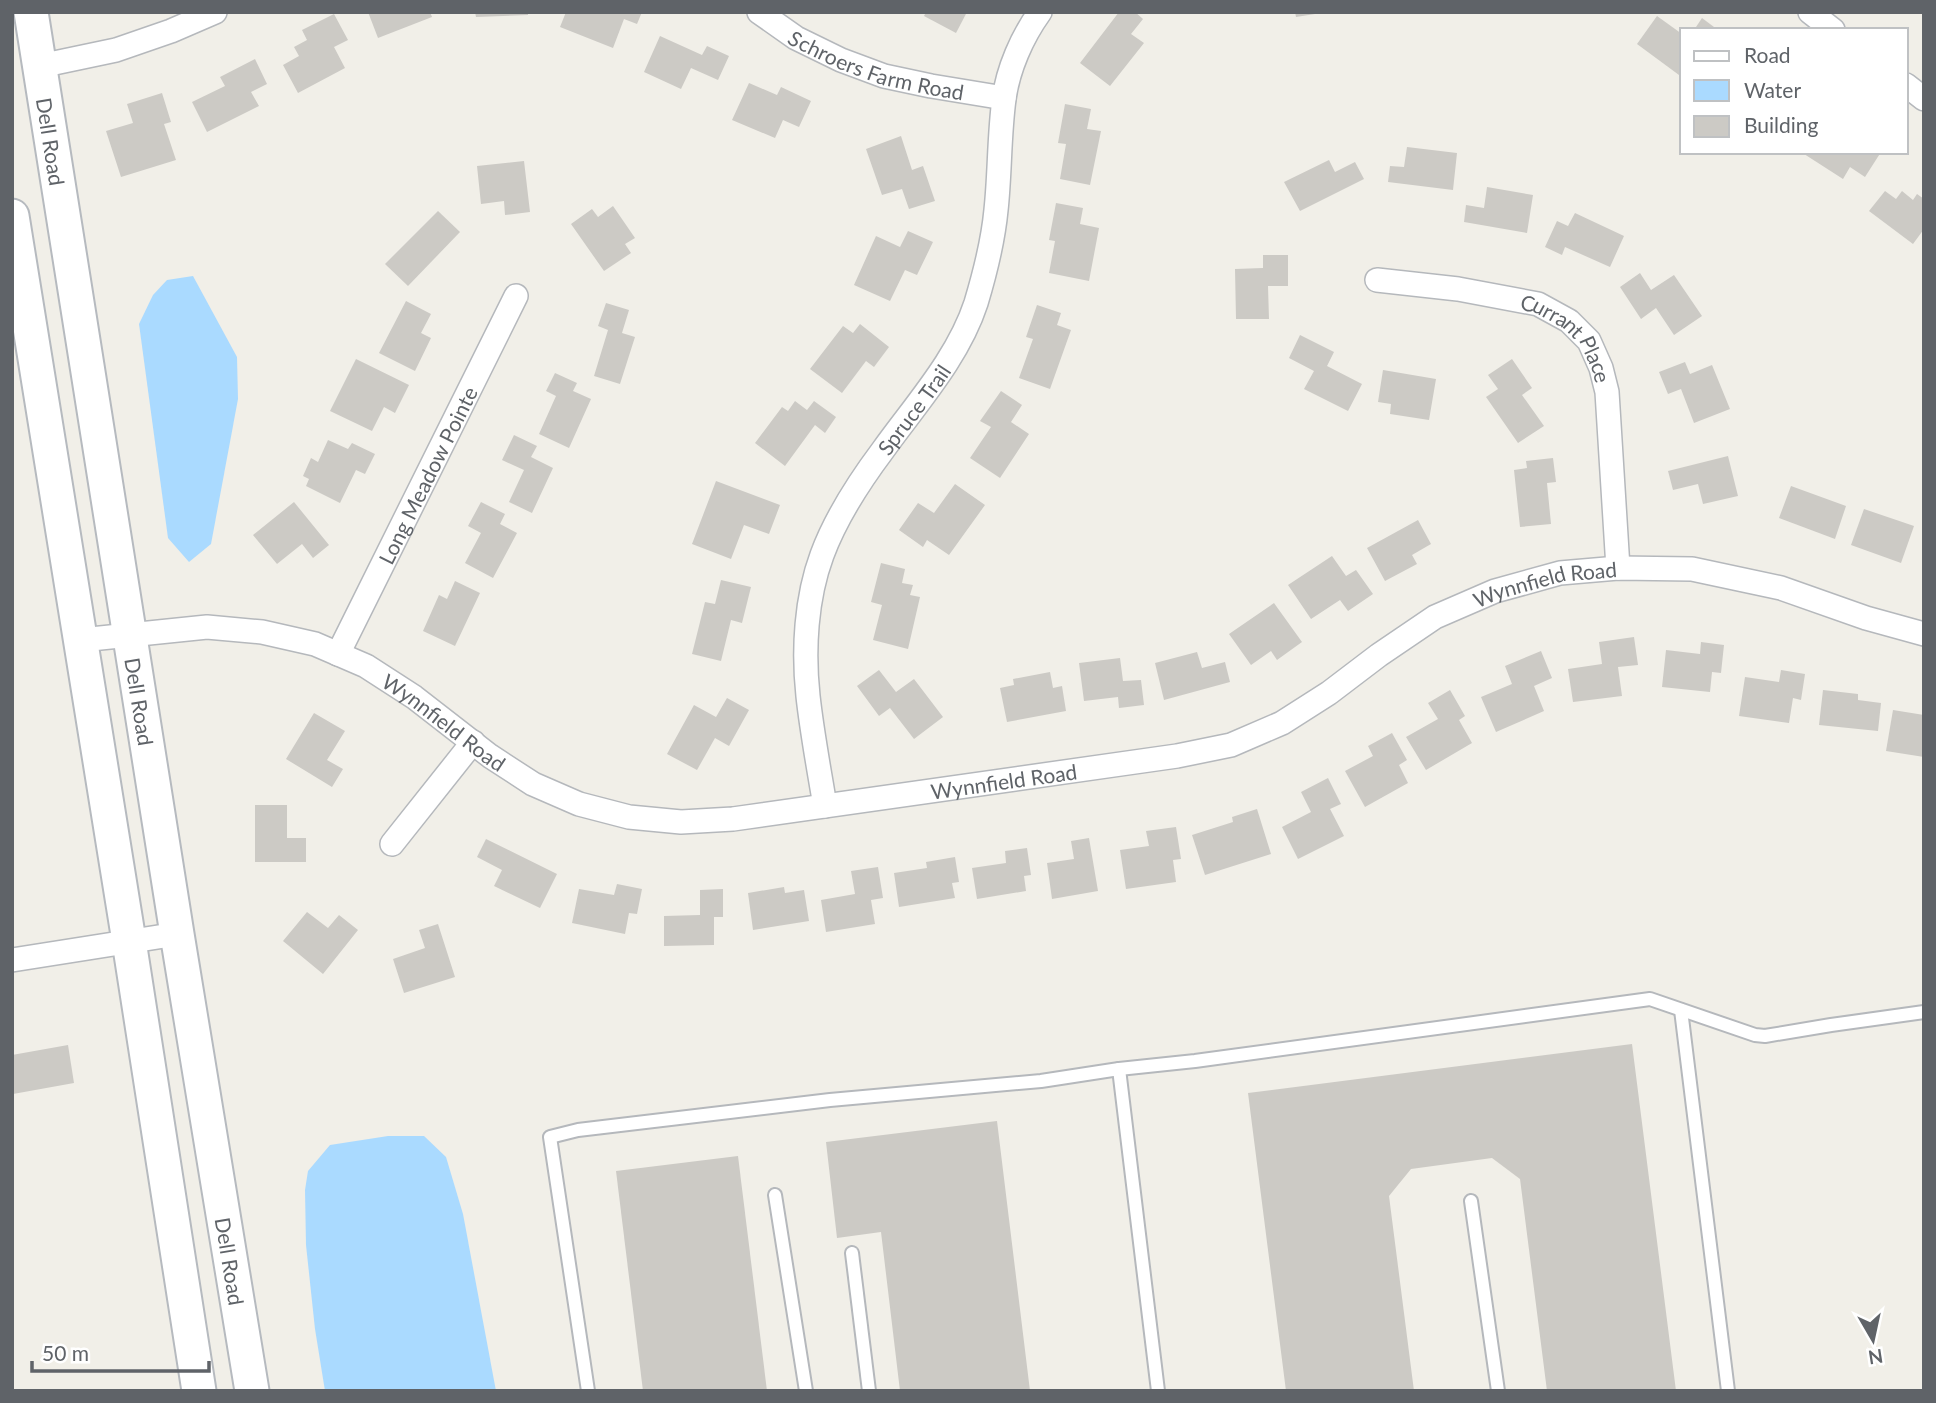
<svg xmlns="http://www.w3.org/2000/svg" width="1936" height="1403" font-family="Lato,sans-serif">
<rect width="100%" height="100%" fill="#f1efe8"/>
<g fill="#aadaff">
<polygon points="193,276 237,357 238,399 211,544 189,562 168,538 139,324 153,295 167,280"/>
<polygon points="388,1136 424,1136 446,1157 463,1214 496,1391 325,1391 315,1329 306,1245 305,1190 308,1171 330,1145"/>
</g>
<g fill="#cccac5">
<polygon points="368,12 430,12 432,17 378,38"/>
<polygon points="475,12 528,12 528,15 476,17"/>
<polygon points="566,12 642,12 637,24 624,19 613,48 560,27"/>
<polygon points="926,12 967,12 956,33 924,16"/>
<polygon points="1119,12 1135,12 1143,19 1131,34 1144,43 1110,86 1080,63"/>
<polygon points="1295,12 1315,12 1315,14 1296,17"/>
<polygon points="334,14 348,40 334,47 345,68 298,93 283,65 299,56 294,47 307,40 302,30"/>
<polygon points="1657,16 1682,34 1682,71 1679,75 1637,44"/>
<polygon points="1702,18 1718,30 1694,30"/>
<polygon points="660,36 702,55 707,46 729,56 718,80 691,68 681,89 644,72"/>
<polygon points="255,59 267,84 251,92 259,106 207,132 192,102 225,86 220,77"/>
<polygon points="749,83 777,95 781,87 811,101 799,127 783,120 775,138 732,120"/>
<polygon points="162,93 171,122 164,124 176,160 121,177 106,131 133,123 127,104"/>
<polygon points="1065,104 1091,109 1087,129 1101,131 1090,185 1060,179 1066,144 1058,143"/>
<polygon points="901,136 912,170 923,166 935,201 909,209 902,189 882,195 866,149"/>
<polygon points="1407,147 1457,153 1453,190 1388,182 1390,166 1404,167"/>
<polygon points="1801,152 1881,152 1865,177 1850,167 1843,179"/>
<polygon points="1329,160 1335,172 1355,162 1364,179 1300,211 1284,182"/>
<polygon points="524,161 530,212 505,215 504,201 481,204 477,166"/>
<polygon points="1487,187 1533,195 1527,233 1464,222 1466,205 1484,208"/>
<polygon points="1885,191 1896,199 1902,191 1913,200 1917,194 1924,199 1924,229 1913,244 1869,211"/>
<polygon points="1056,203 1083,208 1080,224 1099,228 1089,281 1049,273 1055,241 1049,240"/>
<polygon points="613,206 635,238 625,244 631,253 604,271 571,224 592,209 598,217"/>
<polygon points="438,211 460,232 408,286 385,264"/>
<polygon points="1575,213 1624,236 1610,267 1565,247 1562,255 1545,247 1557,221 1568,226"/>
<polygon points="908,231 933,242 917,275 905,270 890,301 854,285 876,236 900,247"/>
<polygon points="1263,255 1288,255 1288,286 1268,286 1269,319 1236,319 1235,269 1263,268"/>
<polygon points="1640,273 1651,290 1674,275 1702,316 1674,335 1656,308 1641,319 1620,287"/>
<polygon points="406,301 431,314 421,333 431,338 415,371 379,353"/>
<polygon points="606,303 629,310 622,333 635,337 620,384 594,376 608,330 598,326"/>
<polygon points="1037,305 1061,313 1057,325 1071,330 1050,389 1019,378 1033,339 1026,337"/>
<polygon points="860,324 889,347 874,367 866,361 842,393 810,369 843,326 853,333"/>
<polygon points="1300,335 1334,352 1327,366 1362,384 1348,411 1304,389 1314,371 1289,358"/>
<polygon points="356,359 409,385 395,413 384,407 372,431 330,411"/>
<polygon points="1512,359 1532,388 1522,395 1544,426 1518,443 1486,397 1498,389 1488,375"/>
<polygon points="1685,362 1690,374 1712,365 1730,409 1694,423 1681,389 1668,394 1659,372"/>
<polygon points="1383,370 1436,379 1429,420 1390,414 1391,404 1378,402"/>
<polygon points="555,373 577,383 573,391 591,399 569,448 539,434 556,396 546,391"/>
<polygon points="1001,391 1022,405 1011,422 1029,434 1000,478 970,458 991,427 980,421"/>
<polygon points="795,401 807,410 814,401 836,417 825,433 815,425 785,466 755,443 782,407 788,411"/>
<polygon points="514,435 537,446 531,457 553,468 532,513 509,502 524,470 502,460"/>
<polygon points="328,440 348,449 352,443 375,454 365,474 356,470 340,503 306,486 309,479 303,476 311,458 318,462"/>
<polygon points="1728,456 1738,496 1703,504 1698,484 1673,490 1668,471"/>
<polygon points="1553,458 1556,482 1547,483 1551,524 1520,527 1514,470 1527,468 1526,461"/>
<polygon points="716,481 780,505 769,534 744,525 731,559 692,544"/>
<polygon points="955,484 985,505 949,555 927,540 923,547 899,530 918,503 934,513"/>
<polygon points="1791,486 1846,506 1835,539 1779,518"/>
<polygon points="294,502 329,545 313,558 302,544 277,564 253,535"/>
<polygon points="481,502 505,514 500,524 517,533 493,578 465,563 481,533 468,526"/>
<polygon points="1864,509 1914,526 1901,563 1851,545"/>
<polygon points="1418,520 1431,544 1412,555 1417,564 1385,581 1367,548"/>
<polygon points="1332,556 1346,576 1356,570 1373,594 1348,611 1340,600 1311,619 1288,585"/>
<polygon points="881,563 905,569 902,583 913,585 910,595 920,597 908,649 873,640 882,605 871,602"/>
<polygon points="721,580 751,587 742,623 731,620 721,661 692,654 705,602 715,604"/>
<polygon points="455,581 480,593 455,646 423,631 439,595 447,599"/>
<polygon points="1274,603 1302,642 1277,660 1271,651 1251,665 1229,634"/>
<polygon points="1634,637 1638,665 1618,667 1622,696 1573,702 1568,669 1602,664 1599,642"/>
<polygon points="1701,642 1724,645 1721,673 1712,672 1710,692 1662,687 1666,650 1700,654"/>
<polygon points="1541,651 1552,678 1534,686 1544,711 1496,732 1481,697 1512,684 1505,666"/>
<polygon points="1197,652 1202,668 1225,662 1230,682 1164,700 1155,663"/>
<polygon points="1120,658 1123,681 1141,680 1144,705 1119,708 1118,697 1084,701 1079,663"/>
<polygon points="879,670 896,692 914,679 943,717 914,739 890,708 879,716 857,686"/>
<polygon points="1781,670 1805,674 1801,700 1793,698 1789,723 1739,716 1745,677 1779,682"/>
<polygon points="1050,672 1053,688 1062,686 1066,711 1007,722 1000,688 1014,685 1013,679"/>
<polygon points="1450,690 1465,716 1459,720 1472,743 1426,770 1406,737 1438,719 1428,703"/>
<polygon points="1823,690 1858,694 1858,700 1881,703 1878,731 1819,725"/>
<polygon points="727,698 749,710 729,746 715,738 697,770 667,754 694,705 716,717"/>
<polygon points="1893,710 1924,715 1924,757 1886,751"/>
<polygon points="314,713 345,731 327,760 343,769 332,787 286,759"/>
<polygon points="1392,733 1407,760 1399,765 1408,783 1365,807 1345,771 1373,756 1368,746"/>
<polygon points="1328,778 1341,804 1330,809 1344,836 1298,859 1282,827 1311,812 1301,792"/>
<polygon points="255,805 287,805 287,838 306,838 306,862 255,862"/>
<polygon points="1257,809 1271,854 1205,875 1192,835 1233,822 1232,817"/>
<polygon points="1176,827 1181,859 1173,860 1176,882 1126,889 1120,850 1149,846 1146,831"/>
<polygon points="1089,838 1098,891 1052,899 1047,863 1074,859 1071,841"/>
<polygon points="486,839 557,874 540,908 494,886 502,870 477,857"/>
<polygon points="1027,848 1031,875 1024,876 1026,891 977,899 972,868 1006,863 1005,851"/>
<polygon points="955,857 959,882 952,883 955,898 899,907 894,873 927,868 926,862"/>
<polygon points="878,867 883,898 871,900 875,924 826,932 821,900 855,894 851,871"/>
<polygon points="617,884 642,889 637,914 629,913 625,934 572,923 579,889 614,895"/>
<polygon points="784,887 785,893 804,890 809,921 753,930 748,893"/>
<polygon points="723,889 723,917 714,917 714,945 664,946 664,916 700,915 700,890"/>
<polygon points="307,912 328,928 339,915 358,930 323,974 283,941"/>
<polygon points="438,924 455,977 404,993 393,959 425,948 419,930"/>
<polygon points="1632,1044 1676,1391 1547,1391 1520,1179 1492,1158 1411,1169 1389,1196 1414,1391 1286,1391 1248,1093"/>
<polygon points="68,1045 74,1083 13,1094 12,1055"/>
<polygon points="997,1121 1030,1391 900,1391 881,1232 837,1238 826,1142"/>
<polygon points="738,1156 767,1391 643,1391 616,1171"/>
</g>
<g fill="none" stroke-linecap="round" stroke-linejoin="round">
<defs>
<g id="service">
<polyline points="1681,1010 1728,1391"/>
<polyline points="1119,1069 1158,1391"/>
<polyline points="775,1195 806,1391"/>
<polyline points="1471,1201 1498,1391"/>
<polyline points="852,1253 869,1391"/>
<polyline points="588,1391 550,1137 578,1130 830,1100 1041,1081 1119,1069 1195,1061 1650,999 1755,1035 1765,1036 1831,1025 1924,1012"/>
</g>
<g id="minor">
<path id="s1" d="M759,12L796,38L841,60L884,76L931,86L1004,98"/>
<polyline points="1810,12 1833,30"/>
<polyline points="40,66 116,50 171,31 215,12"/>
<polyline points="1906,85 1924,99"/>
<path id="s2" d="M1377,280L1458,289L1538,304L1569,321L1589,341L1601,368L1607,392L1618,568"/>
<path id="s3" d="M81,640L207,627L262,632L315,644L366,666L414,697L490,756L533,784L579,804L629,817L681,822L733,819L1177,756L1231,745L1282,723L1329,693L1379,655L1435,617L1495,591L1560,573L1618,568L1692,569L1781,588L1866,618L1924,634"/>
<path id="s4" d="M338,654L516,296"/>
<path id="s5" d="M825,806C819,769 812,733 808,696C803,650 806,598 822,555C836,517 859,482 883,450C916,404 958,358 976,303C985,273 993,242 996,210C1000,174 999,136 1004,99C1008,69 1022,37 1040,12"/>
<polyline points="392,844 473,742"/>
<polyline points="12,960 177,934"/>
</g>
<g id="secondary">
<path id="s6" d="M31,12L177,934L252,1391"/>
<polyline points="12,216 129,941 199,1391"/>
</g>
</defs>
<use href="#service" stroke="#b5b8bc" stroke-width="16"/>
<use href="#minor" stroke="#b5b8bc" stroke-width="26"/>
<use href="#secondary" stroke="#b6babf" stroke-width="37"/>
<use href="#service" stroke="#fff" stroke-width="12"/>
<use href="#minor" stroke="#fff" stroke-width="23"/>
<use href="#secondary" stroke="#fff" stroke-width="33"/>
</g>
<g text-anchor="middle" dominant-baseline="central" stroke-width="6" stroke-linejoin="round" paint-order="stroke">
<g font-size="21" fill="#5f6368" stroke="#fff">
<text stroke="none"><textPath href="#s1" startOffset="131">Schroers Farm Road</textPath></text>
<text stroke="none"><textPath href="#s6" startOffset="131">Dell Road</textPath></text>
<text stroke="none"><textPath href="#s2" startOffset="208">Currant Place</textPath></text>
<text stroke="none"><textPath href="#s5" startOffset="427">Spruce Trail</textPath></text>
<text stroke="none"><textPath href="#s4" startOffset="200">Long Meadow Pointe</textPath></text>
<text stroke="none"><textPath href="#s3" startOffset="1564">Wynnfield Road</textPath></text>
<text stroke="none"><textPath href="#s6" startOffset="698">Dell Road</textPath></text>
<text stroke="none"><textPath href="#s3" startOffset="388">Wynnfield Road</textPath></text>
<text stroke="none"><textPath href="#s3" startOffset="976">Wynnfield Road</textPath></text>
<text stroke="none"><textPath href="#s6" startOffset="1265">Dell Road</textPath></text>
</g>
</g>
<rect width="1936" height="1403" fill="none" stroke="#5f6368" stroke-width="28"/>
<rect x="1680" y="28" width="228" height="126" fill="#ffffff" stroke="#bfc1c3" stroke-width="2"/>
<rect x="1694" y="51" width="35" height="10" fill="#ffffff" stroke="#bfc1c3" stroke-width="2"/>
<text x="1744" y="63" font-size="21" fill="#5f6368">Road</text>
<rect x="1694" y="80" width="35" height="21" fill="#aadaff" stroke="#bfc1c3" stroke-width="2"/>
<text x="1744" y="98" font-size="21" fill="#5f6368">Water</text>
<rect x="1694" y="116" width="35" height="21" fill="#cccac5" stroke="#bfc1c3" stroke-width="2"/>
<text x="1744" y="133" font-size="21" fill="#5f6368">Building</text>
<g transform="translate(1873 1340) rotate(171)" stroke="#ffffff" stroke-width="5" paint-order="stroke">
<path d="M0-5L12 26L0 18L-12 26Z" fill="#5f6368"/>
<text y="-10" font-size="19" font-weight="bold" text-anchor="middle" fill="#5f6368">N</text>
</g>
<path d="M32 1361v10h177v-10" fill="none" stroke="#5f6368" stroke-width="3.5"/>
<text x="42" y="1361" font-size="21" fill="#5f6368" stroke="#ffffff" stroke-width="5" paint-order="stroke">50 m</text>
</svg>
